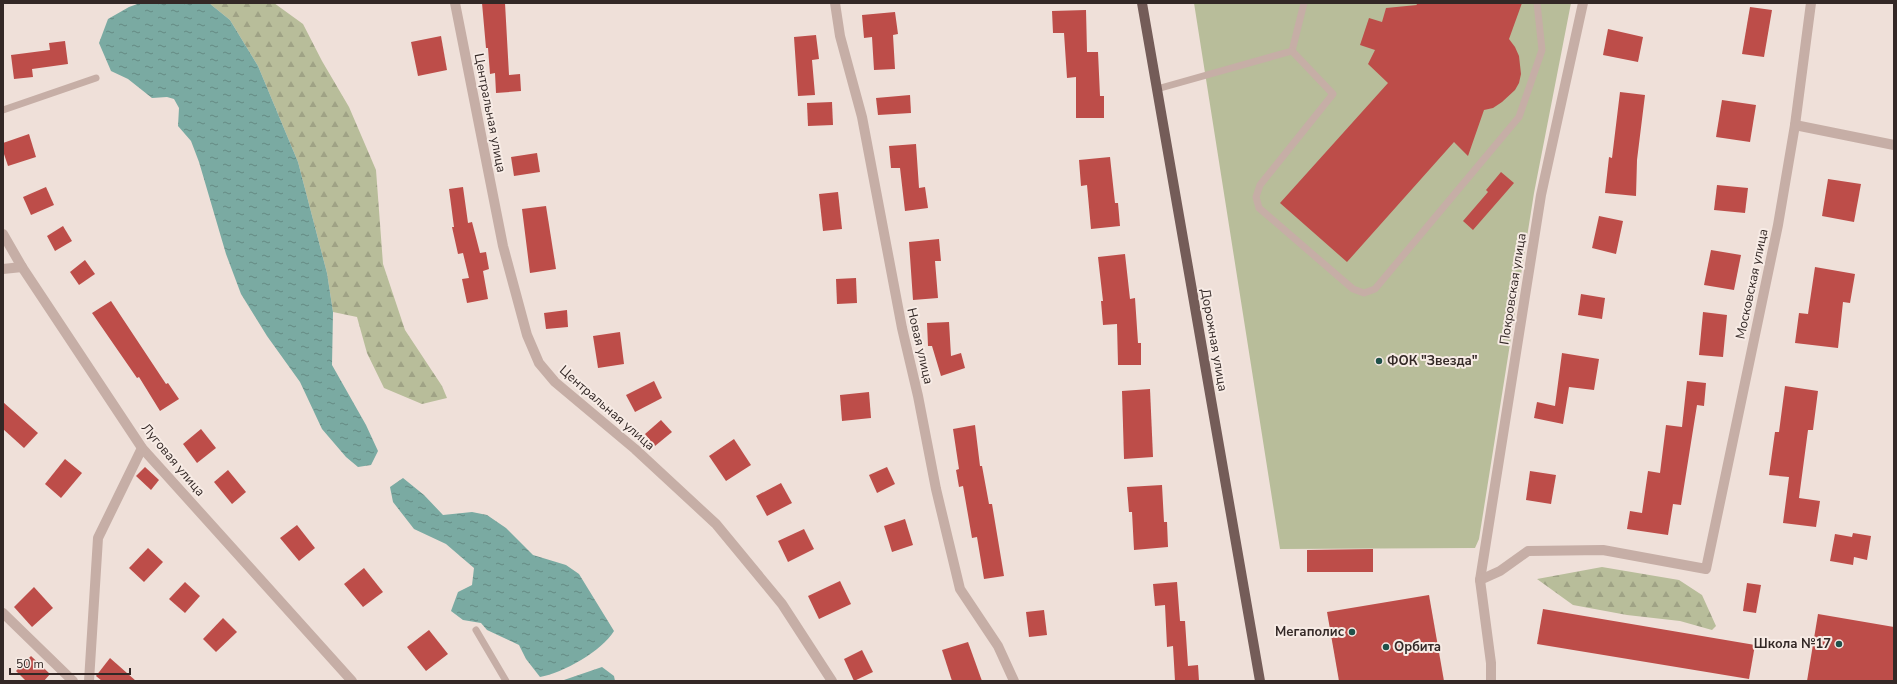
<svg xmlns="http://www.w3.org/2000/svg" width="1897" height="684" font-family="'Nunito Sans',sans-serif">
<defs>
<pattern id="forest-firs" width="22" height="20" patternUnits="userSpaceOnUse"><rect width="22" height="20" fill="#b8bd9a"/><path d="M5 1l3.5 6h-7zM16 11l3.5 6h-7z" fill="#9fa285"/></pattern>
<pattern id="water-ripples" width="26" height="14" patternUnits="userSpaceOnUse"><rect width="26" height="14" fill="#7aaaa2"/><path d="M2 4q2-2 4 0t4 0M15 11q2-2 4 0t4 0" fill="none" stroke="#658a84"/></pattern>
</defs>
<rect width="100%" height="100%" fill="#efe0d9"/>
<g fill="url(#forest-firs)">
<polygon points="209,3 274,3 303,24 322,61 349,107 376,170 383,264 405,330 442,386 447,398 422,404 384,388 367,353 357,317 333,312 327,273 298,162 258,66 230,20"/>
<polygon points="1602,567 1679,580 1702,595 1716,626 1712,630 1680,621 1627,615 1573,605 1537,579"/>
</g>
<polygon fill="#b8bd9a" points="1194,3 1571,3 1534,193 1479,539 1475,548 1280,549"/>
<g fill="url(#water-ripples)">
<polygon points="140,3 209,3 230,20 258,66 298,162 327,273 333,312 332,365 366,425 378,451 371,465 358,467 346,457 322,429 300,382 267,336 241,294 226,254 199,162 191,141 178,126 179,108 174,99 167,97 152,98 128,79 111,71 99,43 108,19 129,7"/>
<path d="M403,478L424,495L443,515L472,512L487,515L506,528L533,555L566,565L579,574L614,631C602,651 563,673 540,677L526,659L519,645L487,630L481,623L463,620L451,611L458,592L472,585L474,568L446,544L414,529L393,502L390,487Z"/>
<polygon points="602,667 614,676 615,681 561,681"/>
</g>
<g fill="#bd4d49">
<polygon points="482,3 505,3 509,75 520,74 521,91 496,93 495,73 490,74 488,48 486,48"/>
<polygon points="1416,3 1522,3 1509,39 1515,47 1519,56 1521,74 1519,83 1515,90 1502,102 1493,108 1484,110 1468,156 1454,142 1347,262 1280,203 1388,83 1368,64 1375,50 1360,45 1369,18 1382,22 1386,8 1417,5"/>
<polygon points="1750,7 1772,10 1764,57 1742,54"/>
<polygon points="1086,10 1087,52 1098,52 1100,96 1104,96 1104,118 1076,118 1076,77 1067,78 1064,33 1053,33 1052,11"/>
<polygon points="895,12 898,34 893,35 895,69 874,70 872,37 864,38 862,15"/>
<polygon points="1608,29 1643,37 1638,62 1603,55"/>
<polygon points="816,35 819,59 812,60 815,95 798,96 794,37"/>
<polygon points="441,36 447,70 418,76 411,42"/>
<polygon points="65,41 68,64 32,69 33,77 14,79 11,55 50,50 49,43"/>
<polygon points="1620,92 1645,95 1637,160 1636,196 1605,193 1609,157 1612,158"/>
<polygon points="910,95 911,113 878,115 876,98"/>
<polygon points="1722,100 1756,105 1750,142 1716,137"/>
<polygon points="832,102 833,125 808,126 807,103"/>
<polygon points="29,134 36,157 8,166 3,151 3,143"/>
<polygon points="916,144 919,188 925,187 928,208 905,211 900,168 891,168 889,146"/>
<polygon points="537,153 540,172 514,176 511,157"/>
<polygon points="1110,157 1115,203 1118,203 1120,226 1091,229 1087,185 1081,186 1079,160"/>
<polygon points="1501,172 1514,183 1473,230 1463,221 1488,192 1486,190"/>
<polygon points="1828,179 1861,184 1854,222 1822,216"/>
<polygon points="1717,185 1748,188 1745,213 1714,210"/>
<polygon points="46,187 54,205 31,215 23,197"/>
<polygon points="463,187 468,223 472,222 480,253 486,252 489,269 483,271 488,299 467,303 462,279 469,278 463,253 458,254 452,227 454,227 449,189"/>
<polygon points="838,192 842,229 823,231 819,194"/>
<polygon points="546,206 556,269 530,273 522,209"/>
<polygon points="1599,216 1623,221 1616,254 1592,248"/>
<polygon points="63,226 72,241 55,251 47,236"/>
<polygon points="939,239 941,261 935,261 938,298 913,300 909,242"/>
<polygon points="1711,250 1741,255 1734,290 1704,285"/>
<polygon points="1125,254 1130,299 1135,298 1138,343 1141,343 1141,365 1118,365 1117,324 1103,325 1101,301 1103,301 1098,257"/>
<polygon points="85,260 95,274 79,285 70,272"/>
<polygon points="1815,267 1855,274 1850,303 1843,302 1838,348 1795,343 1799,313 1808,314"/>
<polygon points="856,278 857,303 837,304 836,279"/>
<polygon points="1581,294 1605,298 1602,319 1578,315"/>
<polygon points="111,301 166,384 168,383 179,399 160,411 139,377 137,378 92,313"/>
<polygon points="567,310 568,327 546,329 544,313"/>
<polygon points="1703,312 1727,315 1723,357 1699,355"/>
<polygon points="949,322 951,356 961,353 965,368 941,376 932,346 928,346 927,323"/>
<polygon points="620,332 624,364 598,368 593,336"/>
<polygon points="1562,353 1599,359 1594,390 1569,387 1563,424 1534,418 1537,402 1555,406"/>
<polygon points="654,381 662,398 635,412 626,395"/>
<polygon points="1687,381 1706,383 1704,406 1697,405 1681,505 1673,504 1668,535 1627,529 1630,511 1642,513 1648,471 1660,473 1666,425 1682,427"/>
<polygon points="1785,386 1818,391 1813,430 1808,430 1799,498 1820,501 1816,527 1783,523 1789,477 1769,475 1775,432 1779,432"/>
<polygon points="1150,389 1153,457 1124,459 1122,391"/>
<polygon points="869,392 871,418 842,421 840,395"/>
<polygon points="3,402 38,433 24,448 3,429"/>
<polygon points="661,420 672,432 655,446 645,434"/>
<polygon points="975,425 980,466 982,466 989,504 992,504 1004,576 984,579 977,537 972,538 963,486 959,487 956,470 959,469 953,429"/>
<polygon points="201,429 216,448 197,463 183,444"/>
<polygon points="734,439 751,465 726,481 709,456"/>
<polygon points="65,459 82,473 61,498 45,484"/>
<polygon points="145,467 159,480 151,490 136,476"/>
<polygon points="887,467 895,484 877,493 869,475"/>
<polygon points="228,470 246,492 232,504 214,482"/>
<polygon points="1530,471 1556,475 1551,504 1526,500"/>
<polygon points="781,483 792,503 767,516 756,496"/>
<polygon points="1162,485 1164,522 1167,522 1168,547 1134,550 1132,512 1129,512 1127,487"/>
<polygon points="905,519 913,545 892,552 884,526"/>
<polygon points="297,525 315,548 299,561 280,538"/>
<polygon points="804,529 814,549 788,562 778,541"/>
<polygon points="1853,533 1871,536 1867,560 1854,557 1853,565 1830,561 1835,534 1852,537"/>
<polygon points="148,548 163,562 144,582 129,568"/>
<polygon points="1373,549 1373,572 1307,572 1307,550"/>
<polygon points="364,568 383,592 363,607 344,584"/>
<polygon points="840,581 851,604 819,619 808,596"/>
<polygon points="185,582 200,596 185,613 169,599"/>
<polygon points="1177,582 1180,621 1185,621 1188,666 1198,665 1199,681 1175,681 1173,646 1167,647 1165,605 1155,606 1153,584"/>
<polygon points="1747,583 1761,585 1756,613 1743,611"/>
<polygon points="34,587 53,608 32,627 14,607"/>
<polygon points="1429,595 1444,681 1339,681 1327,612"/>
<polygon points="1543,609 1755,645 1749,679 1537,644"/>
<polygon points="1044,610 1047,635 1029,637 1026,612"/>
<polygon points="1818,614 1894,627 1893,681 1807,681"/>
<polygon points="223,618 237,632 216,652 203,639"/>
<polygon points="429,630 448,654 426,671 407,647"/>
<polygon points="968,642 982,681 952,681 942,650"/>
<polygon points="862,650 873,672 854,681 844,659"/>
<polygon points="31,656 50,674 44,681 26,681 16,671"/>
<polygon points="110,658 136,681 102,681 96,676"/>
</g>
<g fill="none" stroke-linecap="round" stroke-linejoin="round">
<g stroke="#c6aea6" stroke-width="7">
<polyline points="1292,51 1333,94 1260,185 1256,197 1259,208 1353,289 1364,293 1375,289 1519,117 1542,50 1537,3"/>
<polyline points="1292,51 1304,3"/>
<polyline points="1157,89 1292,51"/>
<polyline points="3,110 96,78"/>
<polyline points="476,630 506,681"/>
</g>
<g stroke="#c6aea6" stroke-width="10">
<polyline points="455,3 503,246 527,335 539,363 555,382 635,449 716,524 782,604 832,681"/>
<polyline points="835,3 840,36 862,117 902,328 918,396 936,489 960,589 998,646 1014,681"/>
<polyline points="1795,125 1894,145"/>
<polyline points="3,234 22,267 142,448 352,681"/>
<polyline points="3,269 22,267"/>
<polyline points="1480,580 1541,195 1583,3"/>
<polyline points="3,613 73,681"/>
<polyline points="89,681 98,538 142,448"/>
<polyline points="1491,681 1491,663 1480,580 1500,571 1528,551 1603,550 1706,569 1778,225 1795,125 1811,3"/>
</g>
<polyline stroke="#745c58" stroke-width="10" points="1142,3 1260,681"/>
</g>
<g fill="#1f514a" stroke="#f7ebe5" stroke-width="1.5">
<circle cx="1379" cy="361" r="4"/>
<circle cx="1352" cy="632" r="4"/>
<circle cx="1839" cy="644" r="4"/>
<circle cx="1386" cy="647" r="4"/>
</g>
<g text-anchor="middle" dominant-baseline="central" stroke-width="4" stroke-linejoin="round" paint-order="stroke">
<g font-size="13" fill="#332826" stroke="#f7ebe5">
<text transform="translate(490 113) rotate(79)">Центральная улица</text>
<text transform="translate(1752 284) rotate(-78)">Московская улица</text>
<text transform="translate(1513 289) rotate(-81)">Покровская улица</text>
<text transform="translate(1214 340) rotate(80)">Дорожная улица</text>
<text transform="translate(920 346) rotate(77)">Новая улица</text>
<text transform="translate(607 408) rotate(41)">Центральная улица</text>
<text transform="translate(173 460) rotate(50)">Луговая улица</text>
</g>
<g font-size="13" font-weight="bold" fill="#332826" stroke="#f7ebe5" text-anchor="start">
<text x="1387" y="361">ФОК "Звезда"</text>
<text x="1344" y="632" text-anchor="end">Мегаполис</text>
<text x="1831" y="644" text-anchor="end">Школа №17</text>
<text x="1394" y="647">Орбита</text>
</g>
</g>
<rect width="1897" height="684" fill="none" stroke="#332826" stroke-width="8"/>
<path d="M10 668v6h120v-6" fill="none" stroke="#332826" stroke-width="2"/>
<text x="16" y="668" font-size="12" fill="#332826" stroke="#f7ebe5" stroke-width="3" paint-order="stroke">50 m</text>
</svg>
